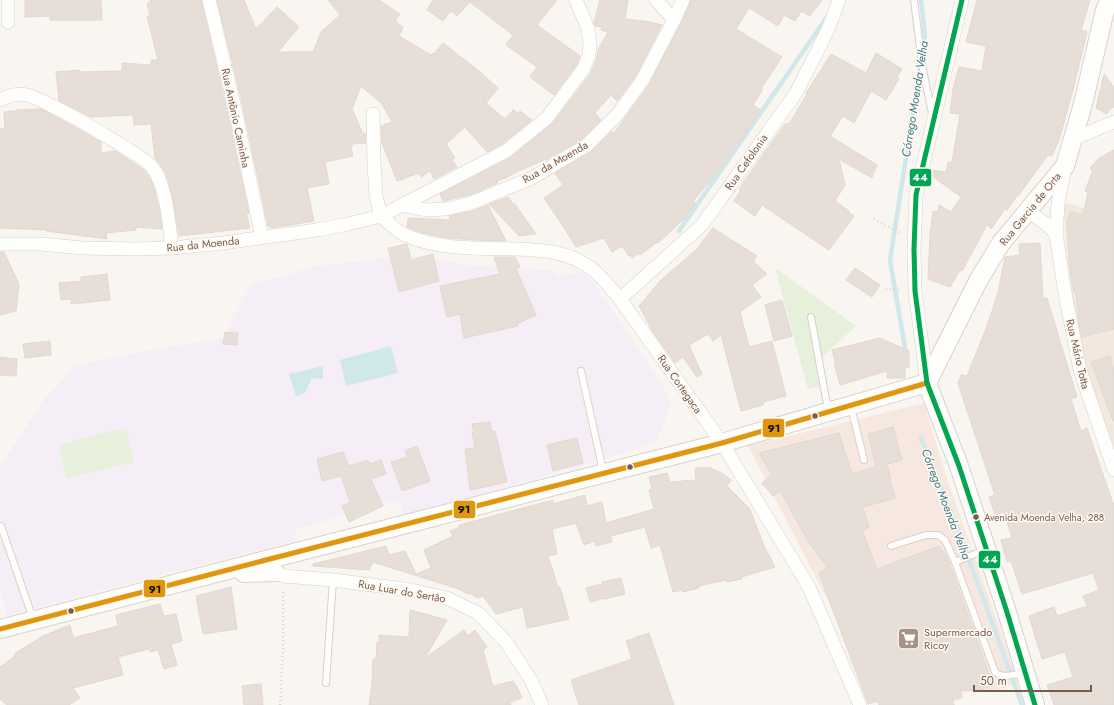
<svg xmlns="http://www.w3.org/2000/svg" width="1114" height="705" font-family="Jost,sans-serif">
<rect width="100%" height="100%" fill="#f9f5f0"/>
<polygon fill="#f2e8de" points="1063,202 1114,217 1114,457 1081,357 1067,262"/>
<polygon fill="#f6e8e1" points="924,403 945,473 1019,683 992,692 973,691 925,693 839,622 748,446"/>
<polygon fill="#f6eef6" points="411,255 473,266 552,270 556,276 583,272 592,280 669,396 670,408 656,443 605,459 403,516 399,500 296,529 297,540 7,615 0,593 0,467 42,402 75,366 139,352 224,338 250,286 316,266"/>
<g fill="#e7f0db">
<polygon points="775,268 856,326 820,359 828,385 808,389"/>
<polygon points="126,428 134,462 66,479 59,445"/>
</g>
<g fill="#d0e8ea">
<polygon points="391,346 398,373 346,386 340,360"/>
<polygon points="323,366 323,379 312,378 305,393 296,396 289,374"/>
</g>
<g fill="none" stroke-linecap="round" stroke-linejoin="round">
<g stroke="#d0e8ea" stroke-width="4.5">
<polyline points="921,0 925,34 922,54"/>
<polyline points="679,231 827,17"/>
<polyline points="906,354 890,260 921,63"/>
<polyline points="921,438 959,532 1022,705"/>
</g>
</g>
<g fill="#e6ded7" stroke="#e2d8d2">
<polygon points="25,0 101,0 102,20 50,20 50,16 25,17"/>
<polygon points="150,0 201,0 225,102 249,214 246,212 250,228 179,236 174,205 169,183 165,172 160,164 155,158 151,124 134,125 133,115 91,117 59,101 56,72 80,70 80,72 122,71 122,63 151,65 151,60 158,60 147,16 150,16 147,3 151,2"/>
<polygon points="217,0 244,0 256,29 277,7 299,27 278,52 313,52 321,32 340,15 328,0 379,0 400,14 395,21 397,22 397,23 403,27 399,36 431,55 433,53 434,54 443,43 479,71 498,88 486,103 505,119 513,110 518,113 520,111 532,120 502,144 487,152 465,127 446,144 455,158 452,160 457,167 434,179 430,171 421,177 419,173 397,181 382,143 381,126 392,122 382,104 361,86 352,109 363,134 365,133 366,143 352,144 352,147 351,147 353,156 325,162 329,184 307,188 314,221 272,228 268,226 241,98"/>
<polygon points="433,0 557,0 537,25 580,56 577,64 554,95 530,77 537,67 506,45 513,35 470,2 457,16 451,11 443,21 427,10"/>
<polygon points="600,0 628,0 625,19 644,21 662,25 635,77 617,101 611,95 595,113 601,120 582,139 546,160 546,159 508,176 508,177 497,181 498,183 469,195 443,201 440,194 510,158 553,123 591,73 597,58 598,50 608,32 601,30 602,27 595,26 594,23"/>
<polygon points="691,0 822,0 810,16 801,11 795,21 784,15 778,26 749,8 736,29 782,57 761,89 763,89 753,105 761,110 742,138 731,150 733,151 712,179 693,201 696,203 684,219 658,243 657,242 640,255 639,253 632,258 631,255 629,256 622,246 612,252 604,238 576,247 561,223 544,198 563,185 555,173 591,152 612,131 614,133 649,85 681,23"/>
<polygon points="977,0 1090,0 1081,30 1087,32 1073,90 1059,140 1052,156 1048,155 1018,196 1017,196 1007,210 1005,209 991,229 987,225 962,271 960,270 950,287 928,279 930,235 933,211 938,212 939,205 951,212 961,197 929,174 930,170 946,172 948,162 952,162 960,114 950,113 953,89 959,67 982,71 986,46 966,42"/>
<polygon points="876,53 902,69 897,77 899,79 886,100 871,91 854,123 843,116 830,136 877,165 872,178 839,159 845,185 835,201 849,211 848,212 854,216 829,250 762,205 755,216 734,201 741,190 739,189 766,150 786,123 789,124 807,94 806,93 831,54 866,73"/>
<polygon points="1104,74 1114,87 1114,107 1109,110 1107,114 1096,108"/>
<polygon points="41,109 66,122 101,142 101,153 116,151 145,171 151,180 154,188 159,208 162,229 136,227 136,230 106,233 107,239 46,231 49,230 0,228 0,129 5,129 4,112 16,111 16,110"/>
<polygon points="1114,150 1114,329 1082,337 1078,319 1079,319 1076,293 1074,293 1070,267 1067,224 1070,212 1083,215 1088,192 1085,191 1093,170 1090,168 1099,158"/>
<polygon points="508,197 513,204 514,203 536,234 519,236 489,204"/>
<polygon points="488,205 506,241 474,240 446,238 420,232 407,227 408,218 451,220 449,216 473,211"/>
<polygon points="713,228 757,256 753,261 767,274 752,285 761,297 740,312 749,347 772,341 786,396 763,402 763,405 741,411 721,335 713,341 708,334 689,345 702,374 697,377 683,357 675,363 653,332 639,306 661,280 696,250"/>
<polygon points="1040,243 1043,298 1047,298 1077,397 1071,399 1081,431 1087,428 1114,506 1114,705 1054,705 1047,685 1073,677 1065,652 1042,659 1029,616 1054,607 1057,616 1087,606 1083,596 1099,590 1093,573 1022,594 1011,561 1007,562 1001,540 1012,538 1004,512 995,515 989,497 995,495 958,383 961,375 967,376 987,326 998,293 1005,257 1020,255 1019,244"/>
<polygon points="407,244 411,260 433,254 439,281 399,292 388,248"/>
<polygon points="0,252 4,252 19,284 16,311 0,315"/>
<polygon points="494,257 515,257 520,267 516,269 536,315 517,324 518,326 464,338 460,314 447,317 440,286 500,274"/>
<polygon points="855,268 880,285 872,297 846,280"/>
<polygon points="107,274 110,300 71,304 71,299 61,300 59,283 81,281 81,277"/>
<polygon points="782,300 792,336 774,341 765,305"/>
<polygon points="225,332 238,333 237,345 223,344"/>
<polygon points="880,338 909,351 909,367 905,367 905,378 887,378 887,371 840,385 834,364 836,364 832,350"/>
<polygon points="50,341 51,355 25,358 23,344"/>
<polygon points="1110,356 1114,371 1114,420 1113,421 1091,362"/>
<polygon points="0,357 17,359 16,376 0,375"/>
<polygon points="490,422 492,432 495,431 507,482 470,490 465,449 475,448 472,432 474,432 472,424"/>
<polygon points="893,427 902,460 887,464 891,479 890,480 895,498 863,507 869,527 862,530 877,569 939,546 947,557 993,685 980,690 961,691 962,698 953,700 954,705 879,705 878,701 868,704 819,573 827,567 809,543 780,491 773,496 762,483 772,475 759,453 839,433 852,474 876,467 868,434"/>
<polygon points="577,438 583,463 553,471 547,445"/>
<polygon points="417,446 430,481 402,491 391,462 408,457 405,451"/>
<polygon points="343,452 349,466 368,460 370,464 381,460 386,474 371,479 383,506 349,522 342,506 350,502 341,476 322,481 317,459"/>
<polygon points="695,468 711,468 723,474 731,480 727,486 750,509 764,546 775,567 742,577 742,579 727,582 727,580 712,583 699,586 699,588 683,592 682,590 673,592 660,545 651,548 645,527 611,536 612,542 596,546 595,541 584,545 576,523 552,529 557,554 548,556 558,587 560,587 569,619 527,628 523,607 496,614 483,596 478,598 469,593 467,594 459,589 373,562 369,570 313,566 313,564 386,546 389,555 405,551 416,574 431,568 424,550 453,536 450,531 460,527 459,525 553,500 553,504 585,495 587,506 602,502 606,523 654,509 649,490 652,489 649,477 667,473 670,482 696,480"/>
<polygon points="621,578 625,594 605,599 605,598 590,602 586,588 602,584 602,582"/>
<polygon points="231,587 237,629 203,634 196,596"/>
<polygon points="160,604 164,616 176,614 182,641 171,644 177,665 164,669 158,650 150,652 149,649 118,657 123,675 73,688 80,698 69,705 7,705 0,699 0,667 15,656 14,654 43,636 70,625 73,638 118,626 116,615"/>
<polygon points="410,610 447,620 425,658 464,630 468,636 475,630 487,647 483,650 493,686 513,681 518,689 522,698 510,702 511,705 369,705 373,673 372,673 373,659 376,659 377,642 379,643 379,635 409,637"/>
<polygon points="649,633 674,705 579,705 571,680 632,659 626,641"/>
<polygon points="261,684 263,705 244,705 242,686"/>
</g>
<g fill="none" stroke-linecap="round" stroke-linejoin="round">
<defs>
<g id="lane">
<polyline points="914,0 922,65 932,113"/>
<polyline points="811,317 828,410"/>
<polyline points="581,371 603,471"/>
<polyline points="851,407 864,460"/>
<polyline points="1,526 33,619"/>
<path d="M891,546L926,535H938L945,540L955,562L995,672C1002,679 1015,674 1024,673"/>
<polyline points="955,562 985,550"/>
<polyline points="326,683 333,580"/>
</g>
<g id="street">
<polyline points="209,0 233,100 262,237"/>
<polyline points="656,0 674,20"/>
<polyline points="8,22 8,0"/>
<path d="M0,100C8,96 18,93 27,95C35,97 44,102 52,106C76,117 98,131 121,145C130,151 147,160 153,168C167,187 169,225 172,248"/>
<polyline points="373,114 374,164 376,196 381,216"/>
<polyline points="1073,139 1114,122"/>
<polyline points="1065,166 1058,204 1056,234 1065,293 1080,370 1114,470"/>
<polyline points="402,205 426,210 446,209 471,203 532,178 587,145 617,115 642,81 674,20 683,0"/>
<polyline points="1028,211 1046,224 1056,234"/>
<path d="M381,216C388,222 396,231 405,235C439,250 479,248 516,249C542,250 565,251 588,266C598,272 612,290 620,299L722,443L809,587L860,705"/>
<polyline points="0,244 40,244 83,248 136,249 172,248 223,243 317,230 348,224 381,216 506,151 547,118 584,68 589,55 590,45 588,29 576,0"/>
<polyline points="620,299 702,225 796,93 820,46 829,27 839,0"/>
<polyline points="927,383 915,291 914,249 916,195 962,0"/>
<polyline points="270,566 275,572 283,576 333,580 411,590 447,598 478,613 506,642 531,680 542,705"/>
</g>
<g id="secondary">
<polyline points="927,383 978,281 1001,243 1065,166 1083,104 1105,10 1110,0"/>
<polyline points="927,383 959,466 1006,609 1035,705"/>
<polyline points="244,573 275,572"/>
<polyline points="0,629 266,560 722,443 927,383"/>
</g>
</defs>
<use href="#lane" stroke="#d7d1cb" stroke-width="8"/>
<use href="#street" stroke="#d7d1cb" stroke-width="14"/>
<use href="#secondary" stroke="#d9d2cb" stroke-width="20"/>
<g stroke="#dcd5d0" stroke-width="2.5" stroke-dasharray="1 3" stroke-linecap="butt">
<polyline points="874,219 901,233"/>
<polyline points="886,289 902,290"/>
<polyline points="280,705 283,652 283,590"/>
</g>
<use href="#lane" stroke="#fefefd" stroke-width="6"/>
<use href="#street" stroke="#fefefd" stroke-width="13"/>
<use href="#secondary" stroke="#fefefd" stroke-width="18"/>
<defs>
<polyline id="bus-1" points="0,629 266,560 722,443 927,383"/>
<polyline id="bus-2" points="962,0 916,195 914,249 915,291 927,383 959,466 1006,609 1035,705"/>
</defs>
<use href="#bus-1" stroke="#fffaf3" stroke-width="8"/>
<use href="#bus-2" stroke="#fffaf3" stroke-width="8"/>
<use href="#bus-1" stroke="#de970f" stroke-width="5"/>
<use href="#bus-2" stroke="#00a651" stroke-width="5"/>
</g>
<defs>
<symbol id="supermarket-square" viewBox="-11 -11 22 22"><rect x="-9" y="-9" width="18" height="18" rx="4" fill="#a69286" stroke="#fffaf3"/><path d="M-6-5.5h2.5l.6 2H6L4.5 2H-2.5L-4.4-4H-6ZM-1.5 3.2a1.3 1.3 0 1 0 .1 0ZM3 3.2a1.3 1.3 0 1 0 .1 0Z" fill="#fff"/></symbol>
</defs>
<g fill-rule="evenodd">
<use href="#supermarket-square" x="896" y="626" width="25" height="25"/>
</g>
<g fill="#7a5c4d" stroke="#fffaf3" stroke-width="1.5">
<circle cx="815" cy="416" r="3.5"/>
<circle cx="630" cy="467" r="3.5"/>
<circle cx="976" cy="517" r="3.5"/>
<circle cx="71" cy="611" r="3.5"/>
</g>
<g text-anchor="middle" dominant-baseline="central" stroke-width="3" stroke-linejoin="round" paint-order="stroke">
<g font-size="10" fill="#7a5c4d" stroke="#fffaf3" text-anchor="start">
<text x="984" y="517">Avenida Moenda Velha, 288</text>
</g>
<g font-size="11" fill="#7a5c4d" stroke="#fffaf3">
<text transform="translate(236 118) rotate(78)">Rua Antônio Caminha</text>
<text transform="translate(555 162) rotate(-30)">Rua da Moenda</text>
<text transform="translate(746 162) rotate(-55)">Rua Cefolonia</text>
<text transform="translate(1030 209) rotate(-51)">Rua Garcia de Orta</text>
<text transform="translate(203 244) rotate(-6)">Rua da Moenda</text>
<text transform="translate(1078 354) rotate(77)">Rua Mário Totta</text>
<text transform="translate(680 384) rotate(55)">Rua Cortegaca</text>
<text transform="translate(402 591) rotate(10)">Rua Luar do Sertão</text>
</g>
<g font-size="11" fill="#7a5c4d" stroke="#fffaf3" text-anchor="start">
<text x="924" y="632">Supermercado<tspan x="924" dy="13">Ricoy</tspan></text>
</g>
<g font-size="12" font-style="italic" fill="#437c86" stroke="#fffaf3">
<text transform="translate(915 99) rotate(-81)">Córrego Moenda Velha</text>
<text transform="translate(946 504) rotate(69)">Córrego Moenda Velha</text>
</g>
</g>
<g stroke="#fffaf3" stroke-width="1.5">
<rect x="909" y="168" width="23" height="19" rx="4" fill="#00a651"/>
<rect x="762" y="418" width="23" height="20" rx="4" fill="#de970f"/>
<rect x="453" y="500" width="23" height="19" rx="4" fill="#de970f"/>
<rect x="978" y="550" width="23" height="19" rx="4" fill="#00a651"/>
<rect x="143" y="579" width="23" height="19" rx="4" fill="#de970f"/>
</g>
<g font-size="11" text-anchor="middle" font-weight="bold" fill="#fff">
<text x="920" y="181">44</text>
<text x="990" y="563">44</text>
</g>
<g font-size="11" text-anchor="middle" font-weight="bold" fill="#111">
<text x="774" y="432">91</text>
<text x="464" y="513">91</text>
<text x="155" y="593">91</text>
</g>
<path d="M974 685v6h117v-6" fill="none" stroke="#7a5c4d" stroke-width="2"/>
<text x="980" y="685" font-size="12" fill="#7a5c4d" stroke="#fffaf3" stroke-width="3" paint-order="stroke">50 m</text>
</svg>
